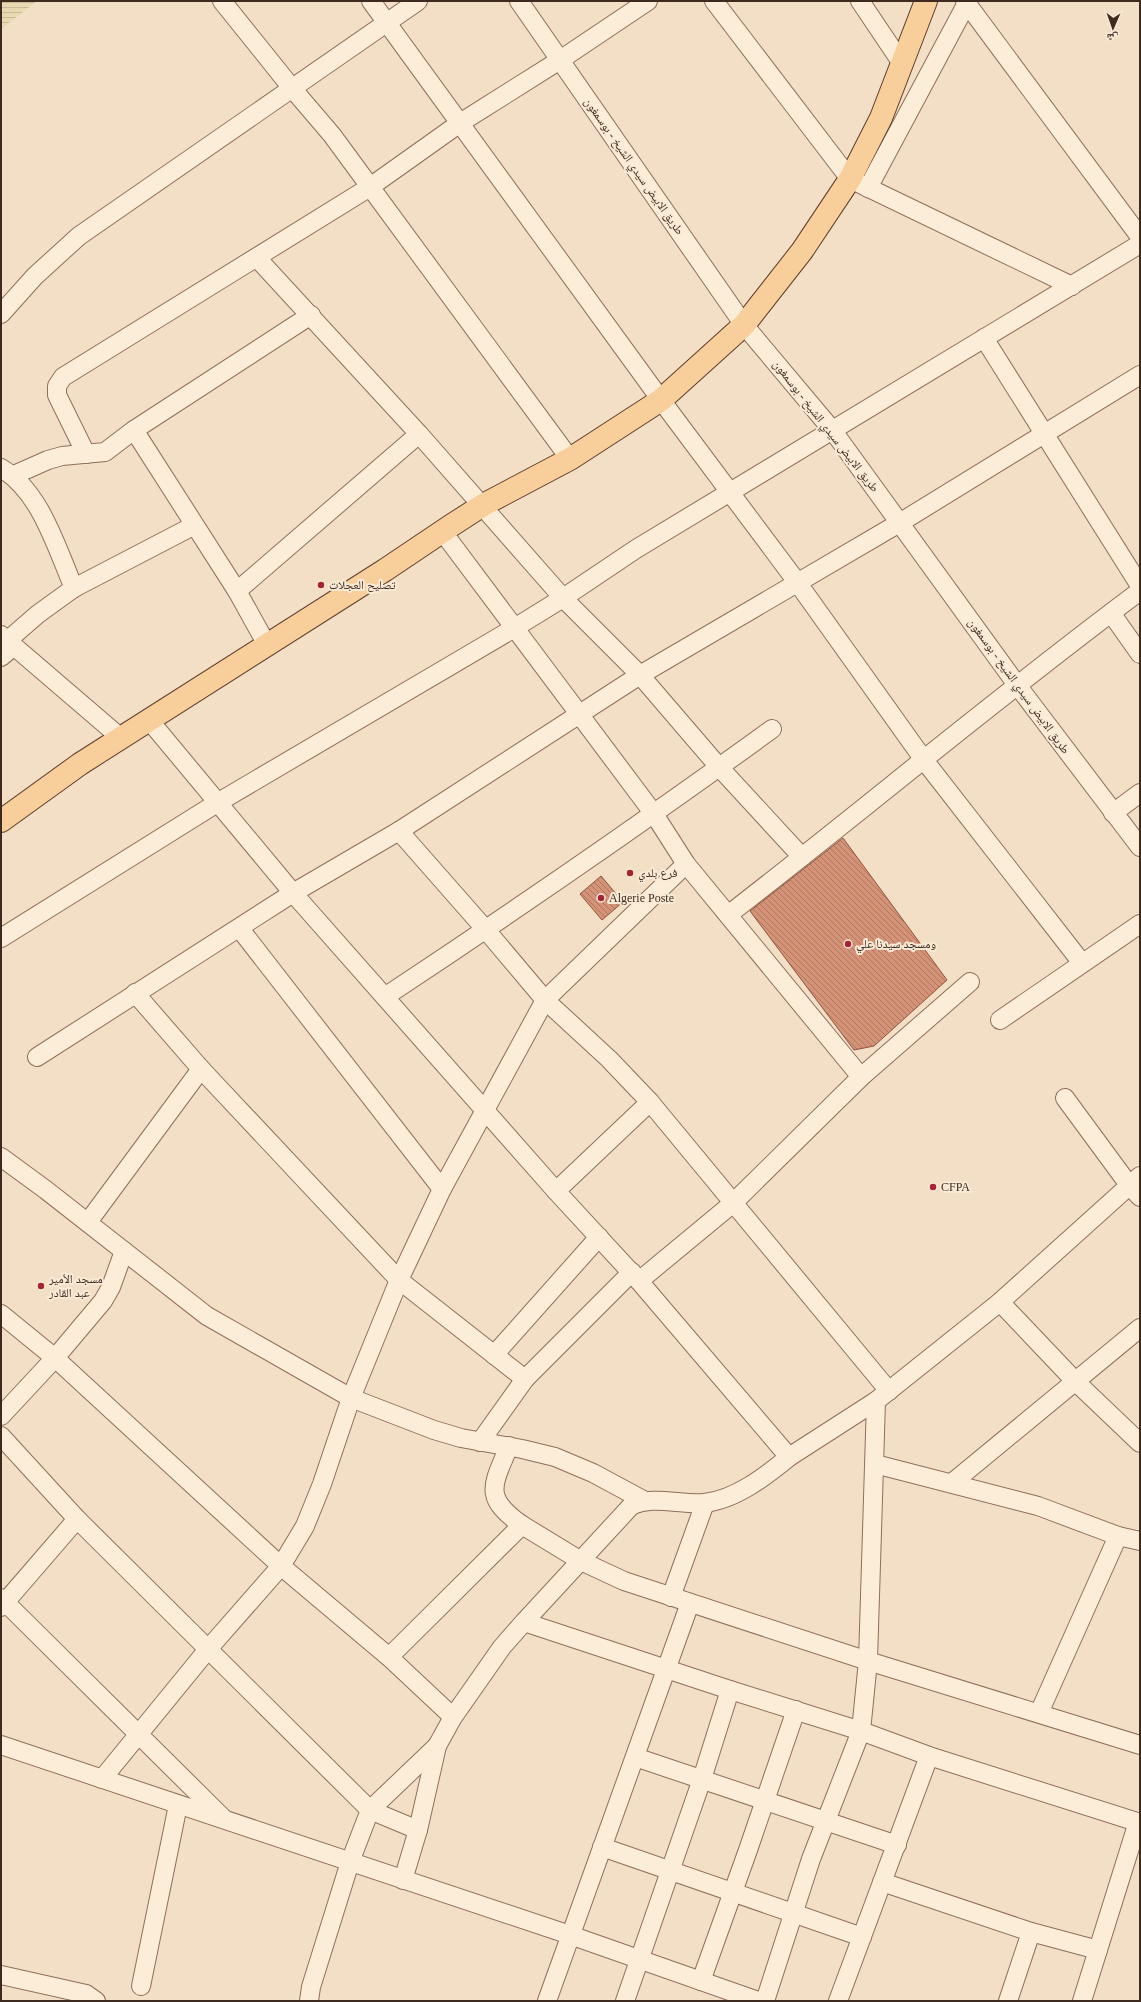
<svg xmlns="http://www.w3.org/2000/svg" width="1141" height="2002" font-family="'Times New Roman','Noto Naskh Arabic',serif">
<defs>
<pattern id="farmland-rules" width="6" height="5" patternUnits="userSpaceOnUse"><rect width="6" height="5" fill="#e9d9b1"/><path d="M0 2.5h6" fill="none" stroke="#c9ba98"/></pattern>
<pattern id="building-back-hatch" width="6" height="6" patternUnits="userSpaceOnUse"><rect width="6" height="6" fill="#d49277"/><path d="M-1 5l2 2M0 0l6 6M5-1l2 2" fill="none" stroke="#ad7761"/></pattern>
</defs>
<rect width="100%" height="100%" fill="#f2dfc5"/>
<polygon fill="url(#farmland-rules)" points="1,1 37,1 1,29"/>
<g fill="url(#building-back-hatch)" stroke="#91533c">
<polygon points="843,838 947,980 874,1046 854,1050 750,911"/>
<polygon points="601,876 623,902 602,920 580,894"/>
</g>
<g fill="none" stroke-linecap="round" stroke-linejoin="round">
<defs>
<g id="street">
<polyline points="222,1 291,87 332,135 570,459"/>
<polyline points="371,1 661,400 797,582 924,760 1082,963"/>
<polyline points="519,1 744,325 833,431 1017,685 1140,847"/>
<polyline points="714,1 850,179 1072,286"/>
<polyline points="860,1 903,65"/>
<polyline points="965,1 1140,237"/>
<polyline points="868,188 968,1"/>
<polyline points="257,258 419,434 563,598 640,675 719,767 802,857"/>
<polyline points="1,314 35,276 79,236 418,1"/>
<polyline points="984,338 1140,586"/>
<polyline points="134,430 237,591 267,645"/>
<polyline points="86,454 57,395 57,386 63,377 370,187 460,123 560,60 648,1"/>
<path d="M1,468C41,492 56,547 74,588"/>
<polyline points="14,475 48,460 62,456 105,452 134,430 311,315"/>
<polyline points="442,531 654,814 686,864 861,1077"/>
<polyline points="237,591 419,434"/>
<polyline points="1111,613 1140,654"/>
<polyline points="1,635 121,738"/>
<polyline points="8,640 38,614 74,588 193,526"/>
<polyline points="1,657 14,646"/>
<polyline points="149,720 293,893 556,1191 639,1281 732,1204 861,1077 970,982"/>
<polyline points="1113,813 1140,793"/>
<polyline points="399,831 486,930 545,1000 609,1059 650,1102 889,1391"/>
<path d="M728,915C866,808 1000,695 1140,591"/>
<polyline points="240,929 442,1189"/>
<polyline points="1,938 217,803 516,627 563,598 636,549 1140,244"/>
<polyline points="135,993 201,1069 399,1280 525,1379"/>
<path d="M386,996C516,910 645,821 772,729"/>
<polyline points="1000,1020 1140,924"/>
<polyline points="37,1057 293,893 399,831 640,675 901,522 1140,375"/>
<polyline points="1065,1098 1129,1185 1140,1197"/>
<polyline points="1,1157 46,1190 207,1316 351,1398 434,1430 461,1438 522,1449 555,1457 593,1473 645,1501"/>
<polyline points="556,1191 650,1102"/>
<polyline points="88,1222 201,1069"/>
<polyline points="639,1281 789,1457 876,1401"/>
<polyline points="1000,1302 1075,1381 1140,1443"/>
<polyline points="1,1314 55,1358 103,1301 111,1287 124,1251"/>
<polyline points="494,1355 599,1237"/>
<polyline points="1,1416 55,1358 281,1566 389,1657 453,1717"/>
<polyline points="1,1436 77,1519"/>
<polyline points="480,1442 525,1379 632,1272"/>
<path d="M509,1446C493,1485 482,1497 522,1525"/>
<polyline points="875,1464 1038,1506 1118,1536 1140,1541"/>
<polyline points="952,1483 1140,1328"/>
<polyline points="671,1597 705,1503"/>
<polyline points="1,1598 223,1818"/>
<polyline points="1,1607 77,1519 370,1810 418,1830"/>
<path d="M524,1622L631,1506C652,1495 680,1505 704,1503C735,1500 766,1476 789,1457"/>
<polyline points="389,1657 522,1525 581,1561 624,1581 868,1661 1140,1745"/>
<polyline points="1039,1713 1118,1536"/>
<polyline points="1,1745 570,1935 758,2001"/>
<polyline points="635,1757 897,1845"/>
<polyline points="102,1779 209,1648 281,1566 305,1526 322,1484 351,1398 399,1280 442,1189 545,1000 686,864"/>
<polyline points="602,1847 862,1937"/>
<polyline points="403,1880 418,1830 437,1746 453,1717 502,1647 524,1622 730,1690 861,1731 929,1756 1140,1823"/>
<polyline points="882,1882 1031,1932 1098,1950"/>
<polyline points="1,1975 86,1994 96,2001"/>
<polyline points="701,1981 748,1850 796,1710"/>
<polyline points="141,1986 178,1805"/>
<polyline points="309,2001 311,1987 350,1862 370,1810 437,1746"/>
<polyline points="547,2001 690,1603"/>
<polyline points="625,2001 702,1779 730,1690"/>
<polyline points="765,2001 811,1859 861,1731 868,1661 876,1401 1000,1302 1140,1176"/>
<polyline points="838,2001 929,1756"/>
<polyline points="1008,2001 1031,1932"/>
<polyline points="1082,2001 1138,1822"/>
</g>
<polyline id="primary" points="1,821 80,764 385,570 452,525 483,505 570,459 661,400 744,325 802,251 850,179 881,118 926,1"/>
</defs>
<use href="#street" stroke="#8f6f59" stroke-width="20"/>
<use href="#primary" stroke="#5d3d2d" stroke-width="24"/>
<use href="#street" stroke="#fcedd9" stroke-width="18"/>
<use href="#primary" stroke="#f8cf9a" stroke-width="22"/>
</g>
<g fill="#a42334" stroke="#f9ead5" stroke-width="1.5">
<circle cx="321" cy="585" r="4"/>
<circle cx="630" cy="873" r="4"/>
<circle cx="601" cy="898" r="4"/>
<circle cx="848" cy="944" r="4"/>
<circle cx="933" cy="1187" r="4"/>
<circle cx="41" cy="1286" r="4"/>
</g>
<g text-anchor="middle" dominant-baseline="central" stroke-width="4" stroke-linejoin="round" paint-order="stroke">
<g font-size="12" fill="#3e2a1e" stroke="#f9ead5">
<text transform="translate(634 166) rotate(55)">طريق الابيض سيدي الشيخ - بوسمغون</text>
<text transform="translate(826 426) rotate(52)">طريق الابيض سيدي الشيخ - بوسمغون</text>
<text transform="translate(1019 686) rotate(54)">طريق الابيض سيدي الشيخ - بوسمغون</text>
</g>
<g font-size="12" fill="#3e2a1e" stroke="#f9ead5" text-anchor="start">
<text x="329" y="585">تصليح العجلات</text>
<text x="638" y="873">فرع بلدي</text>
<text x="609" y="898">Algerie Poste</text>
<text x="856" y="944">ومسجد سيدنا علي</text>
<text x="941" y="1187">CFPA</text>
<text x="49" y="1279">مسجد الأمير<tspan x="49" dy="14">عبد القادر</tspan></text>
</g>
</g>
<rect width="1141" height="2002" fill="none" stroke="#3e2a1e" stroke-width="4"/>
<g transform="translate(1113 28) rotate(182)" stroke="#f9ead5" stroke-width="3" paint-order="stroke">
<path d="M0-3L7 15L0 10L-7 15Z" fill="#3e2a1e"/>
<text y="-6" font-size="11" font-weight="bold" text-anchor="middle" fill="#3e2a1e">ش</text>
</g>
</svg>
